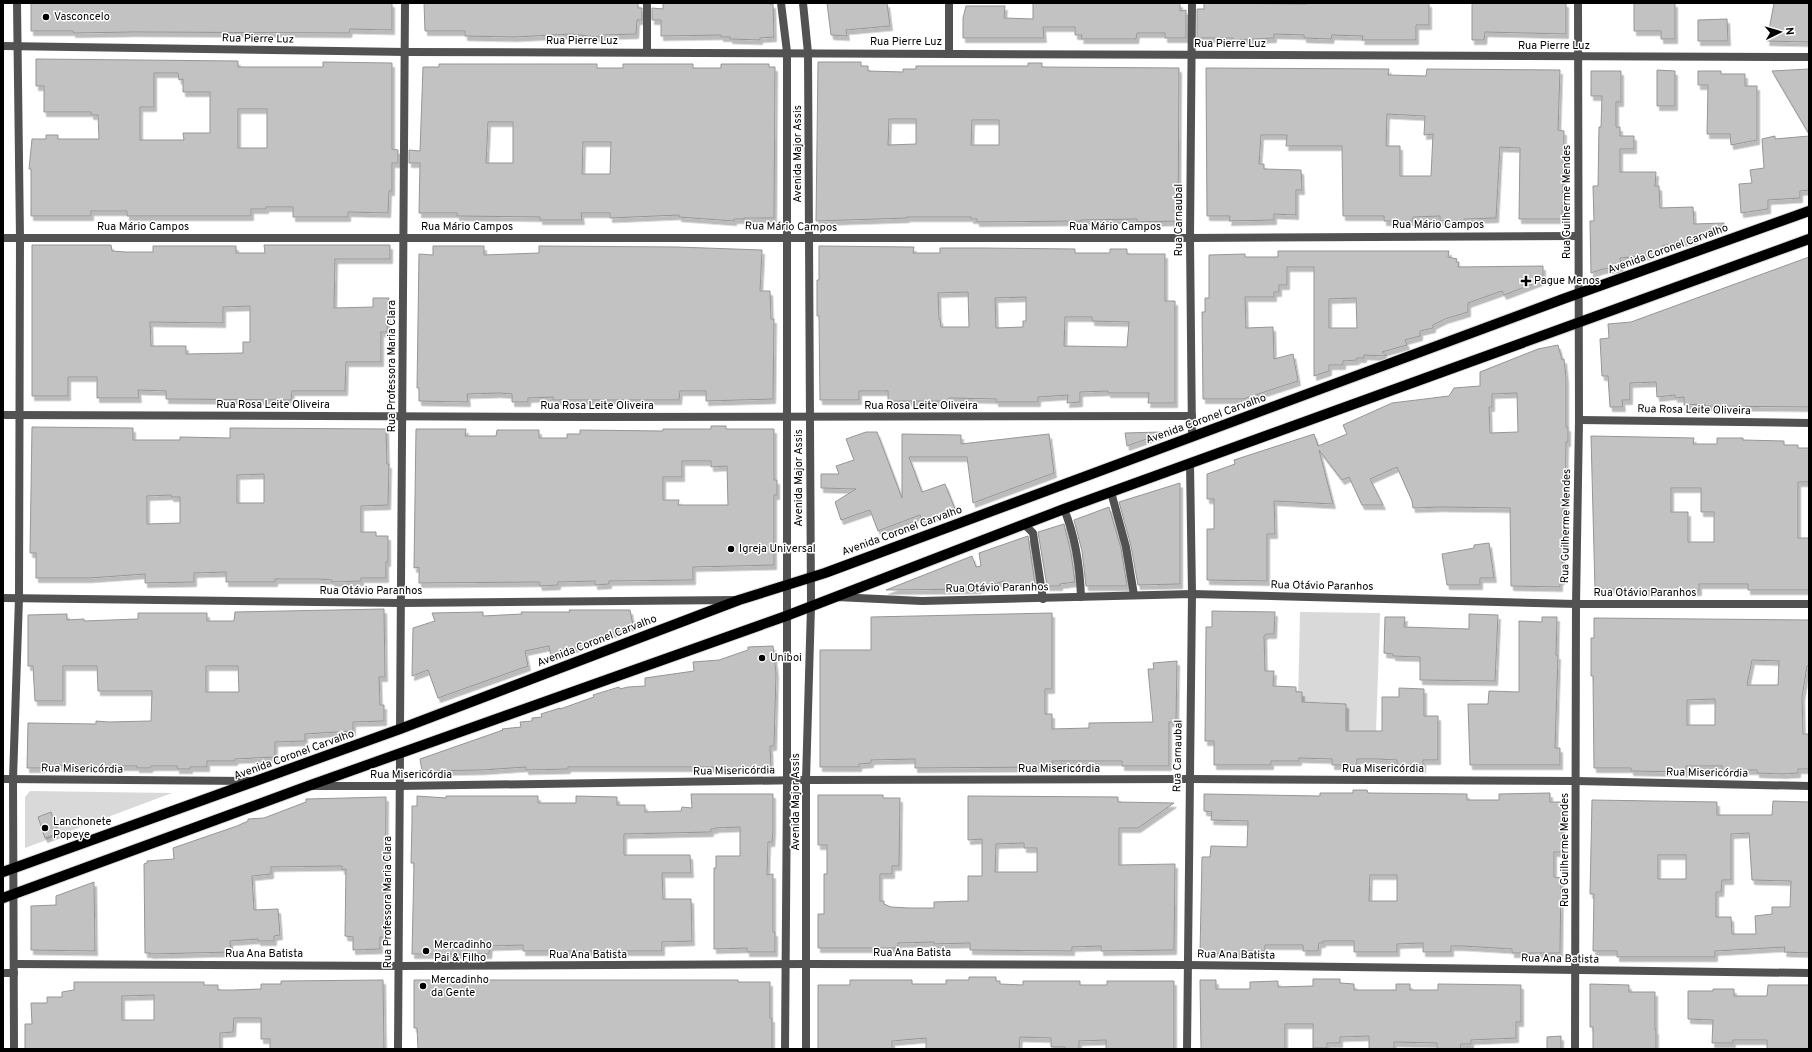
<svg xmlns="http://www.w3.org/2000/svg" width="1812" height="1052" font-family="Overpass,sans-serif">
<defs>
<filter id="shadow"><feDropShadow dx="2.5" dy="4.5" stdDeviation="0" flood-color="#0004"/></filter>
</defs>
<rect width="100%" height="100%" fill="#fff"/>
<g fill="#d9d9d9">
<polygon points="1300,612 1380,613 1376,733 1354,734 1324,728 1324,702 1298,703"/>
<polygon points="30,791 172,793 25,848 25,797"/>
</g>
<g fill="#c2c2c2" stroke="#969696" fill-rule="evenodd" filter="url(#shadow)">
<polygon points="31,3 392,3 392,30 350,29 349,33 134,32 73,33 73,31 31,31"/>
<polygon points="424,3 638,3 638,8 642,8 642,20 637,20 636,34 603,35 603,36 596,37 572,34 514,37 465,36 465,31 425,31"/>
<polygon points="663,3 770,3 769,4 773,4 774,37 760,38 760,40 730,39 730,37 721,37 721,35 661,36 661,20 652,20 652,8 663,9"/>
<polygon points="827,3 887,3 890,26 846,30 847,36 831,35"/>
<polygon points="1033,3 1180,3 1180,11 1186,10 1186,38 1165,38 1165,33 1137,33 1136,39 1081,39 1082,35 1075,35 1075,27 1043,27 1044,38 963,38 963,18 966,6 1005,6 1004,18 1033,19"/>
<polygon points="1204,3 1306,4 1306,3 1429,3 1429,25 1416,25 1416,40 1362,40 1363,36 1332,35 1331,39 1304,38 1304,35 1274,34 1274,38 1233,40 1233,38 1197,38 1197,9 1204,9"/>
<polygon points="1472,3 1566,3 1566,34 1485,32 1484,40 1472,40"/>
<polygon points="1634,3 1675,3 1675,39 1661,39 1661,31 1634,31"/>
<polygon points="1774,3 1809,3 1809,42 1767,41"/>
<polygon points="1727,19 1728,41 1698,41 1698,20"/>
<path d="M36,59L238,61V67H323V62L392,63V149L398,150V163H392V191H389L388,213L348,212V217H293V207H266V209H251V216H127V211H91V216H31V169H29L32,139H46V135H58V139H99L98,115H91V112H44V86H36ZM154,73H178L179,80L183,79V92H210V133H183L184,140H140V107H154ZM238,109H267V148H238Z"/>
<path d="M818,62H861V66H868V71L903,72V69H916V66H1028V63H1042V67L1179,68L1178,221L1137,222V219L1081,220V221L977,222V219H971V217H907V218L816,221ZM889,119H916V144L888,145ZM972,120H999V145H971Z"/>
<path d="M439,64H597V68H623V64H693V68H721V64H769V67H775L774,218H744V219H734V221L679,217V215L610,218V213H581L582,220H540V217L457,216V213H419L420,163H409V150L420,151L423,67H439ZM488,122H513V163H486ZM583,142H611L610,174H582Z"/>
<path d="M1206,68L1389,69L1388,75L1426,76L1427,69L1560,70L1558,130L1564,131L1562,219H1519L1520,148L1500,147L1496,218L1464,219V221H1440V216L1413,217V221H1384V216H1343L1342,146H1286L1287,135H1261L1259,164H1264V169L1301,170L1302,190H1296V215L1274,214V220L1229,221L1230,216H1207ZM1387,114L1425,116L1424,135L1433,134L1431,176H1400V146H1386Z"/>
<polygon points="1809,69 1809,134 1772,71"/>
<polygon points="1657,70 1675,71 1675,106 1657,106"/>
<polygon points="1591,71 1621,71 1621,102 1616,102 1616,127 1620,127 1620,136 1634,136 1634,149 1620,149 1620,172 1656,172 1655,186 1659,186 1660,208 1693,207 1694,224 1724,223 1724,225 1695,236 1695,239 1662,246 1662,248 1649,252 1649,255 1620,258 1621,268 1603,269 1591,273 1590,221 1594,221 1593,186 1598,186 1599,127 1601,127 1602,96 1591,96"/>
<polygon points="1698,71 1721,71 1721,74 1745,74 1745,86 1757,86 1757,140 1731,145 1730,134 1707,134 1708,85 1698,85"/>
<polygon points="1775,136 1775,139 1809,136 1809,190 1800,191 1800,198 1768,200 1768,209 1741,213 1739,184 1752,183 1750,170 1764,168 1762,139"/>
<path d="M32,245H111L112,251L126,252H153V246H236V253H265L264,245H390V259H335L334,308L373,307V298H389L387,332H381V362H346L345,391H292L291,400L166,399V391L138,390L139,398H97V377H68V396H32ZM250,306V342H243V353L186,354V346H151L150,322L223,323V307Z"/>
<polygon points="433,246 484,246 484,255 539,253 539,246 677,247 762,250 760,291 770,291 771,319 774,319 773,399 706,401 706,391 680,391 679,400 553,400 553,397 528,398 528,402 512,402 512,394 499,393 467,394 468,402 419,401 419,388 417,388 419,254 433,255"/>
<path d="M819,246L914,247L913,253H940V248H981L1075,249V253H1110V249H1127V254H1165V301H1175V403H1148L1149,393H1108V391L1080,392V402L1067,403L1068,395L1038,397V402H996V399L949,398V401H888V391H859V400H820L819,316H817V280H819ZM968,292L969,327H941L940,319H939L938,293ZM1026,297V321H1023V327L996,328L995,298ZM1065,317H1092V321L1129,322L1127,347L1064,346Z"/>
<path d="M1278,251H1449L1448,257L1457,259L1456,262H1459L1458,267L1543,266V280L1504,295L1502,291L1468,303V312L1445,319L1433,325V328L1420,331V336L1405,340L1407,345L1382,352L1387,356L1364,355V358H1357V360L1343,361V365H1329V371L1314,376V267H1287V285H1279V292H1274V297H1245L1246,328L1273,327L1274,359L1293,354L1298,381L1243,399H1203L1202,312H1205V298H1209V255L1245,254V257H1278ZM1356,298L1357,328H1329V299Z"/>
<polygon points="1809,257 1809,407 1705,406 1705,404 1684,405 1684,397 1675,398 1675,395 1657,397 1656,382 1630,383 1630,400 1622,400 1623,407 1610,407 1608,376 1602,376 1600,339 1609,338 1608,324 1631,322"/>
<path d="M1558,345L1562,360L1564,359L1566,378V427H1568V442H1566L1565,508H1563L1562,580H1560V587L1511,586L1510,508L1439,507L1413,508L1412,501L1397,467L1370,479L1383,505H1362L1349,477L1342,480L1319,450L1333,504L1274,501L1275,534H1267V581L1207,580V529H1214V499H1207V474L1235,464L1234,460L1314,434L1318,446L1347,434L1343,425L1392,403L1449,396L1454,388L1480,386V372L1538,349ZM1517,393L1518,432L1490,433L1489,407H1492V394Z"/>
<path d="M711,426H726V429H774V480H777V495H774V565L693,567V580L609,581V584L595,585V581L558,582V585L540,586L539,582L419,583V567L414,568L416,429H466L465,436H496L497,430H539V438H567V434H580V430L663,431V429H711ZM682,461H711V467L727,466L728,505H678L679,500H663V477H682Z"/>
<path d="M32,427L133,428V440H180V437L230,438V428L386,429L387,464H389L388,505L361,506V532H376V536H388V562H386V578H361V581L332,582V580L319,579H275V582H226V572L194,573V582L145,583V574L90,578H36V553H30ZM264,474V503H237V475ZM171,495V497H180V523L147,524V496Z"/>
<polygon points="866,432 877,432 902,498 902,434 961,435 961,444 1049,434 1054,473 973,503 967,457 909,457 922,492 945,484 955,509 922,521 920,515 878,531 870,510 841,520 835,502 856,489 821,488 821,474 839,474 836,466 854,460 846,439"/>
<polygon points="1161,432 1161,434 1127,446 1125,433"/>
<path d="M1591,436L1694,438L1693,444H1717V438H1743V440L1784,441V445H1798V448H1809V482H1798V538H1809V590H1748V584H1699V591H1639V589H1595ZM1671,488H1701V512H1714V542H1688V512H1671Z"/>
<polygon points="1180,483 1180,584 1138,585 1131,546 1119,502"/>
<polygon points="1109,507 1121,548 1127,586 1086,586 1082,551 1074,520"/>
<polygon points="1064,524 1071,553 1075,582 1060,584 1060,586 1047,586 1038,532"/>
<polygon points="1028,536 1035,584 1004,586 1004,581 978,589 886,590 972,556 976,567 981,566 979,553"/>
<polygon points="1489,543 1494,578 1480,578 1480,585 1447,585 1442,554 1474,548 1474,545"/>
<path d="M384,609L385,677H379L380,705H384V721L353,722V731L305,734V741L275,742V757L235,759V761H207V767H190V769H177V766H151L150,768H137V766H106L43,765V768H27L28,723L96,724V721L108,722L151,721L152,691H98L97,666H63V701H35L33,666H28V615L67,614V620L84,619V621L138,619V613H207V621H234L235,612ZM206,666H238L239,692H206Z"/>
<polygon points="569,610 630,610 633,625 551,657 549,646 525,651 528,666 438,698 428,670 412,676 413,628 435,621 432,613 483,612 483,616 522,614 521,612 570,612"/>
<polygon points="1212,611 1275,612 1274,634 1266,634 1264,636 1265,671 1274,671 1273,686 1296,687 1296,692 1302,692 1302,702 1346,704 1346,731 1382,731 1382,697 1399,697 1399,688 1424,689 1424,716 1438,716 1438,760 1423,760 1423,768 1397,768 1397,760 1378,759 1357,759 1357,765 1332,765 1332,759 1299,758 1299,761 1271,761 1271,765 1214,765 1214,741 1205,741 1206,627 1212,627"/>
<polygon points="1052,613 1052,689 1045,689 1045,714 1052,714 1052,729 1089,728 1089,723 1153,722 1148,669 1154,669 1153,663 1177,661 1176,722 1169,722 1169,766 1122,766 1122,761 1052,761 1053,767 915,768 915,759 871,760 871,763 859,764 859,767 820,767 820,650 871,650 871,617"/>
<polygon points="1469,614 1498,615 1495,681 1420,680 1420,657 1393,656 1393,654 1384,653 1385,617 1405,617 1404,627 1469,629"/>
<polygon points="1542,617 1557,617 1556,655 1558,655 1555,748 1560,748 1560,765 1470,765 1468,704 1488,704 1489,691 1519,692 1519,621 1542,622"/>
<path d="M1594,618L1809,620V666H1807L1802,697L1803,734H1809V769H1798V773L1784,774L1757,773V770H1722V766H1686V772L1631,771V768H1594L1593,676H1591V638H1594ZM1752,660L1779,661L1778,685H1747ZM1715,699V725H1687V700Z"/>
<polygon points="773,646 776,673 774,746 770,746 771,770 708,767 568,767 568,769 526,770 526,767 482,770 422,771 420,759 503,730 502,729 521,727 520,722 532,721 532,718 542,717 541,714 560,708 560,709 594,697 593,695 619,687 620,689 628,687 645,686 645,678 694,671 693,662 719,660 748,650 748,647"/>
<path d="M1353,790H1367L1368,793L1467,794V800H1499V794L1550,793V802H1562V852H1554V877L1561,878L1560,953H1512V949L1463,946H1451V952H1423V943L1397,944V952H1354V941H1323V943H1319L1318,951H1303V945H1265V951H1243V954L1200,953L1202,857H1210L1211,846L1247,847L1248,821L1211,820L1212,812L1204,811V794L1320,796V793H1353ZM1370,875H1397V901H1369Z"/>
<polygon points="691,794 773,794 773,832 772,842 768,842 767,875 773,874 773,932 775,932 775,952 747,952 747,948 714,949 714,868 716,868 716,856 740,856 740,827 715,828 715,829 711,829 711,832 624,834 624,855 690,855 691,873 662,873 663,899 691,899 692,941 662,942 662,951 523,951 523,945 490,946 489,954 412,954 414,863 411,863 412,821 412,806 417,806 417,796 446,798 446,796 538,796 538,803 576,803 576,796 617,797 617,805 645,805 645,812 681,811 682,807 692,808"/>
<path d="M818,795H883V798H900L899,866H892V874H880V901H884V904L891,907L909,908H934V902L968,901V876H982V839L968,840V796L1118,797V802L1174,803L1138,828H1119V865L1175,864L1174,950L1101,951V946L1072,947V951L970,950V943L934,944V942L898,943V948H818V914H824V874H827V845H818ZM1024,843V848H1037V872H995L996,844Z"/>
<polygon points="386,797 385,937 380,937 380,949 353,950 353,937 345,936 346,869 342,870 342,866 271,867 271,874 252,876 254,910 278,909 280,935 274,936 274,941 258,941 258,939 230,941 231,952 150,954 150,953 145,953 144,864 147,863 147,861 174,859 173,848 237,826 248,821 248,819 264,818 306,802 306,799"/>
<path d="M1592,800L1717,802V815H1772L1773,801L1809,802V953L1784,952L1785,947L1715,951V957H1617V951H1593L1594,894H1590ZM1749,833L1752,880L1791,881L1790,907H1772V914L1755,916L1756,934H1732L1731,917H1716V892H1721L1722,880H1731V834ZM1658,855H1686V879H1658Z"/>
<polygon points="51,812 58,833 45,838 38,817"/>
<polygon points="94,882 95,951 31,950 31,906 56,905 56,896"/>
<polygon points="969,977 996,977 996,981 1000,981 1000,984 1023,985 1023,981 1080,981 1080,985 1107,985 1107,981 1174,981 1174,1049 1106,1049 1106,1040 1079,1041 1079,1049 1065,1049 1065,1047 1051,1047 1051,1038 1020,1037 1019,1049 926,1049 926,1038 892,1041 892,1049 818,1049 818,985 850,985 850,980 912,980 912,984 946,984 946,980 969,980"/>
<polygon points="1313,979 1340,979 1340,983 1354,984 1354,990 1396,990 1396,984 1410,984 1410,990 1438,990 1438,984 1521,985 1521,1022 1516,1022 1516,1038 1471,1040 1471,1044 1461,1044 1460,1049 1437,1049 1437,1043 1394,1042 1394,1049 1369,1049 1369,1036 1340,1037 1340,1043 1327,1043 1327,1048 1313,1048 1313,1024 1285,1024 1285,1049 1201,1049 1200,980 1216,980 1216,989 1250,989 1250,982 1278,981 1278,987 1313,986"/>
<path d="M383,980L384,1049H270V1039H261V1018H234L233,1032L220,1033V1049H25V1024H32L31,1003H47V997H62V992L74,990V982H204V985H218V990H234L261,989V984H281V981ZM154,995V1020H122V996Z"/>
<polygon points="414,980 738,980 738,982 770,982 770,1018 772,1018 772,1049 418,1049 417,1028 414,1028"/>
<polygon points="1590,984 1629,985 1629,992 1655,992 1655,1030 1656,1030 1656,1049 1593,1049 1593,1027 1590,1027"/>
<polygon points="1768,985 1809,985 1809,1049 1767,1049 1767,1040 1733,1040 1733,1043 1712,1043 1713,1020 1688,1019 1688,991 1713,991 1713,989 1734,989 1734,996 1767,996"/>
<polygon points="1561,1036 1561,1049 1547,1049 1547,1037"/>
</g>
<g fill="none" stroke-linecap="round" stroke-linejoin="round">
<defs>
<g id="primary">
<polyline points="3,872 400,729 739,600 825,573 1563,299 1809,211"/>
<polyline points="3,898 308,786 786,616 1064,509 1809,239"/>
</g>
</defs>
<use href="#primary" stroke="#dbdbdb" stroke-width="12"/>
<g stroke="#525252" stroke-width="8">
<polyline points="1111,492 1126,547 1134,595"/>
<path d="M1064,509C1075,536 1080,568 1081,597"/>
<polyline points="1024,524 1033,533 1043,599"/>
</g>
<g stroke="#525252" stroke-width="8">
<polyline points="949,3 949,53"/>
<polyline points="1192,3 1190,238 1192,437"/>
<polyline points="3,46 406,52 1809,57"/>
<polyline points="647,52 647,3"/>
<polyline points="3,238 1190,238 1578,236"/>
<polyline points="3,415 591,417 1192,416"/>
<polyline points="1579,420 1809,423"/>
<polyline points="836,597 922,601 1192,594 1576,604 1809,604"/>
<polyline points="3,598 401,603 736,600"/>
<polyline points="400,729 405,3"/>
<polyline points="3,779 250,781"/>
<polyline points="313,786 399,786 806,780 1189,779 1576,781 1809,786"/>
<polyline points="15,964 399,966 806,964 1187,965 1809,973"/>
<polyline points="3,973 14,973"/>
<polyline points="14,1049 13,779 19,598 20,238 17,3"/>
<polyline points="398,1049 400,754"/>
<polyline points="1187,1049 1192,594 1190,463"/>
<polyline points="1575,1049 1576,604 1579,420 1578,3"/>
</g>
<g stroke="#525252" stroke-width="8">
<polyline points="781,3 787,52 787,781 785,1049"/>
<polyline points="803,3 808,53 811,606 806,780 806,1049"/>
</g>
<use href="#primary" stroke="#000" stroke-width="10"/>
</g>
<g fill="#000" stroke="#fff" stroke-width="1.5">
<circle cx="46" cy="17" r="4"/>
<path d="M1524 275h4v4h4v4h-4v4h-4v-4h-4v-4h4z"/>
<circle cx="731" cy="549" r="4"/>
<circle cx="762" cy="658" r="4"/>
<circle cx="45" cy="828" r="4"/>
<circle cx="426" cy="951" r="4"/>
<circle cx="423" cy="986" r="4"/>
</g>
<g text-anchor="middle" dominant-baseline="central" stroke-width="3" stroke-linejoin="round" paint-order="stroke">
<g font-size="11" fill="#000" stroke="#fff" text-anchor="start">
<text x="54" y="17">Vasconcelo</text>
<text x="1534" y="281">Pague Menos</text>
<text x="739" y="549">Igreja Universal</text>
<text x="770" y="658">Uniboi</text>
<text x="53" y="822">Lanchonete<tspan x="53" dy="13">Popeye</tspan></text>
<text x="434" y="945">Mercadinho<tspan x="434" dy="13">Pai &amp; Filho</tspan></text>
<text x="431" y="980">Mercadinho<tspan x="431" dy="13">da Gente</tspan></text>
</g>
<g font-size="11" fill="#000" stroke="#fff">
<text transform="translate(258 39) rotate(1)">Rua Pierre Luz</text>
<text x="582" y="41">Rua Pierre Luz</text>
<text x="906" y="42">Rua Pierre Luz</text>
<text x="1230" y="44">Rua Pierre Luz</text>
<text x="1554" y="46">Rua Pierre Luz</text>
<text transform="translate(798 154) rotate(-90)">Avenida Major Assis</text>
<text transform="translate(1567 202) rotate(-90)">Rua Guilherme Mendes</text>
<text transform="translate(1179 220) rotate(-90)">Rua Carnaubal</text>
<text x="1438" y="225">Rua Mário Campos</text>
<text x="143" y="227">Rua Mário Campos</text>
<text x="467" y="227">Rua Mário Campos</text>
<text transform="translate(791 227) rotate(1)">Rua Mário Campos</text>
<text x="1115" y="227">Rua Mário Campos</text>
<text transform="translate(1668 249) rotate(-20)">Avenida Coronel Carvalho</text>
<text transform="translate(392 366) rotate(-90)">Rua Professora Maria Clara</text>
<text x="273" y="405">Rua Rosa Leite Oliveira</text>
<text x="597" y="406">Rua Rosa Leite Oliveira</text>
<text x="921" y="406">Rua Rosa Leite Oliveira</text>
<text transform="translate(1694 410) rotate(1)">Rua Rosa Leite Oliveira</text>
<text transform="translate(1206 419) rotate(-20)">Avenida Coronel Carvalho</text>
<text transform="translate(799 478) rotate(-90)">Avenida Major Assis</text>
<text transform="translate(1566 526) rotate(-89)">Rua Guilherme Mendes</text>
<text transform="translate(902 531) rotate(-20)">Avenida Coronel Carvalho</text>
<text transform="translate(1322 586) rotate(1)">Rua Otávio Paranhos</text>
<text transform="translate(997 588) rotate(-1)">Rua Otávio Paranhos</text>
<text x="371" y="591">Rua Otávio Paranhos</text>
<text x="1645" y="593">Rua Otávio Paranhos</text>
<text transform="translate(597 641) rotate(-21)">Avenida Coronel Carvalho</text>
<text transform="translate(294 755) rotate(-20)">Avenida Coronel Carvalho</text>
<text transform="translate(1178 756) rotate(-89)">Rua Carnaubal</text>
<text transform="translate(82 769) rotate(1)">Rua Misericórdia</text>
<text x="1059" y="769">Rua Misericórdia</text>
<text x="1383" y="769">Rua Misericórdia</text>
<text transform="translate(734 771) rotate(-1)">Rua Misericórdia</text>
<text transform="translate(1707 773) rotate(1)">Rua Misericórdia</text>
<text x="411" y="775">Rua Misericórdia</text>
<text transform="translate(796 802) rotate(-90)">Avenida Major Assis</text>
<text transform="translate(1565 850) rotate(-90)">Rua Guilherme Mendes</text>
<text transform="translate(388 902) rotate(-90)">Rua Professora Maria Clara</text>
<text x="912" y="953">Rua Ana Batista</text>
<text x="264" y="954">Rua Ana Batista</text>
<text x="588" y="955">Rua Ana Batista</text>
<text transform="translate(1236 955) rotate(1)">Rua Ana Batista</text>
<text transform="translate(1560 959) rotate(1)">Rua Ana Batista</text>
</g>
</g>
<rect width="1812" height="1052" fill="none" stroke="#000000" stroke-width="8"/>
<g transform="translate(1780 32) rotate(85)" stroke="#ffffff" stroke-width="3" paint-order="stroke">
<path d="M0-3L7 15L0 10L-7 15Z" fill="#000000"/>
<text y="-6" font-size="11" font-weight="bold" text-anchor="middle" fill="#000000">N</text>
</g>
</svg>
